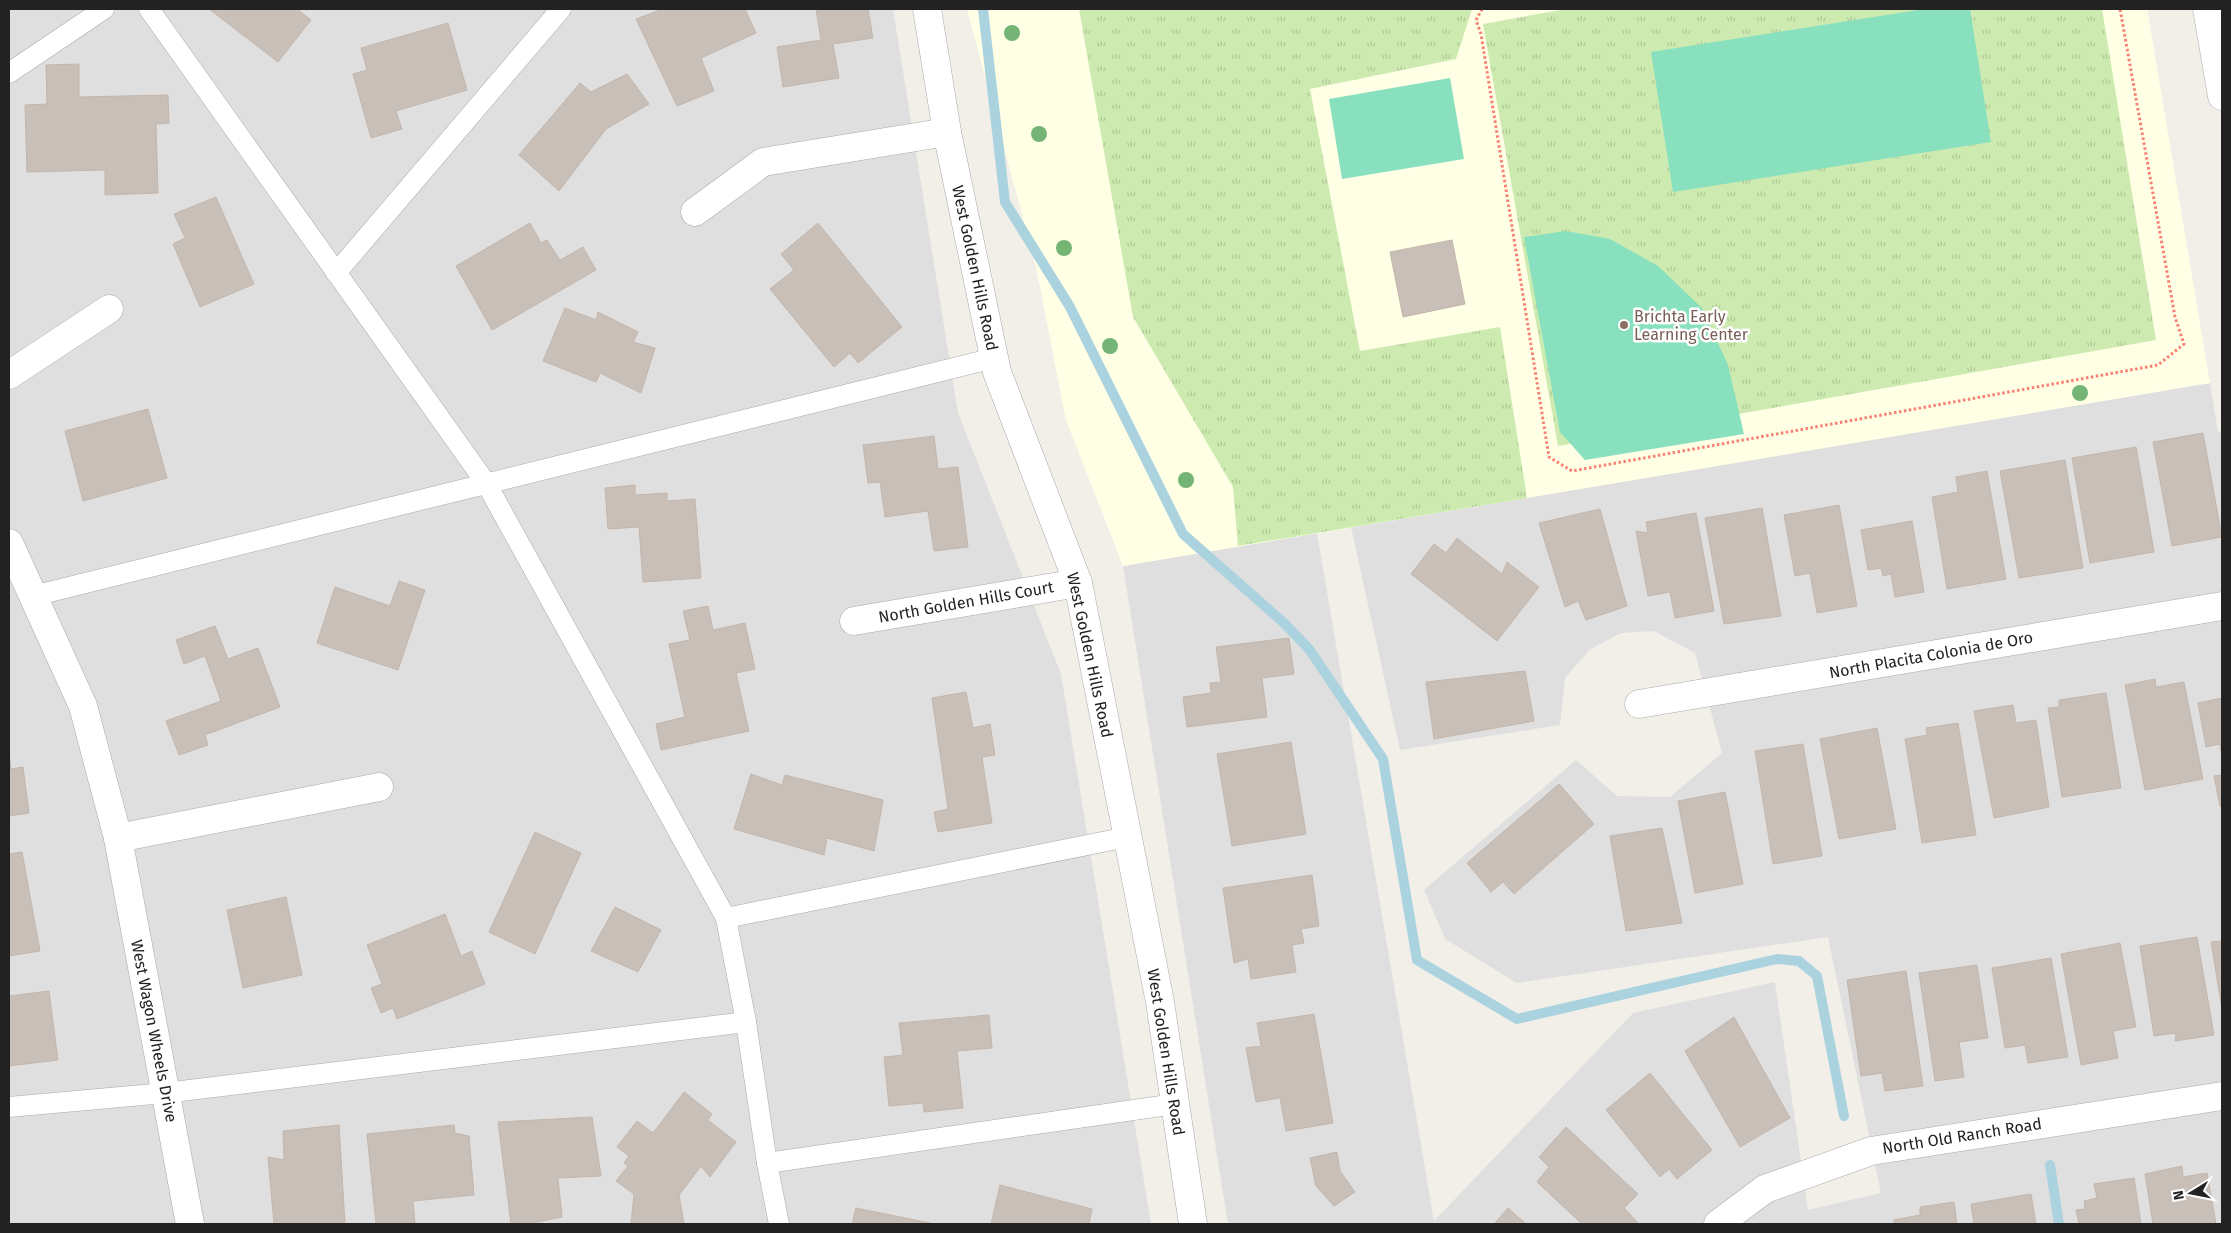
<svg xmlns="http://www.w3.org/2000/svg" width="2231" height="1233" font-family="'Fira Sans',sans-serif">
<defs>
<pattern id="grass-tufts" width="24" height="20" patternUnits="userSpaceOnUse" patternTransform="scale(1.25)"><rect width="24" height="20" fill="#cdebb0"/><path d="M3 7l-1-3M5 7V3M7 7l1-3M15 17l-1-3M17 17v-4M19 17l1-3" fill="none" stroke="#b0c997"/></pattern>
</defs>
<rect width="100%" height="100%" fill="#f2efe9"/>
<g fill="#e0dfdf">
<polygon points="9,9 893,9 958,413 1061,674 1151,1224 9,1224"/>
<polygon points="2210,383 2218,432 2222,432 2222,1224 1228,1224 1123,566 1317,533 1434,1221 1633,1013 1775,982 1808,1210 1881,1193 1828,937 1517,983 1445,939 1424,890 1576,760 1617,796 1670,797 1722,753 1695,653 1654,631 1621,633 1589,650 1565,678 1560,725 1400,750 1351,527"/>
</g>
<polygon fill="#ffffe5" points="967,9 2147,9 2210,383 1123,566 1066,420 1036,267"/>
<g fill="url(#grass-tufts)">
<polygon points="1079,9 1472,9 1456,59 1310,89 1360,351 1500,327 1527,498 1238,546 1233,487 1133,317"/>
<polygon points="1566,9 2102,9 2156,340 1558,446 1483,24"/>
</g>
<g fill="#88e0be">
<polygon points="1925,9 1970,9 1991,142 1673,192 1651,52"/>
<polygon points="1450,78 1464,159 1342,179 1329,99"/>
<polygon points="1566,231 1610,239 1658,266 1702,308 1728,365 1744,434 1585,460 1560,432 1524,237"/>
</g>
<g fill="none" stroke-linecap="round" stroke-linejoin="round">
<g stroke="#aad3df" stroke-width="10">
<polyline points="983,9 1005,202 1070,307 1183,534 1284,623 1309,649 1383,759 1417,960 1517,1019 1777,959 1799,961 1817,976 1844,1116"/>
<polyline points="2050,1165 2059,1224"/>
</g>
</g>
<g fill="#c7bfb8" stroke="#c4b6ab">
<polygon points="209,9 297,9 311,20 278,62"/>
<polygon points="663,9 745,9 756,33 701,58 714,91 677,106 636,19"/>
<polygon points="816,9 868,9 873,38 833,44 839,78 783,87 777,47 821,40"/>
<polygon points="448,23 467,90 396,111 402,129 371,138 353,74 367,70 361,48"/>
<polygon points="79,64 79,97 168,95 169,123 156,124 158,193 105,195 105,170 27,172 25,105 47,104 46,65"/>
<polygon points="627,74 649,104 606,129 559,191 519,155 580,83 591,92"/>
<polygon points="216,197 254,284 200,307 173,244 185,238 174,214"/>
<polygon points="530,223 541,243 547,240 560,260 583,247 596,270 492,330 456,266"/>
<polygon points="818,223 902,327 858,363 850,353 834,367 770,289 794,270 781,254"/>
<polygon points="1452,240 1465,304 1403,317 1390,252"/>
<polygon points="565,308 596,320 598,312 638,332 633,342 655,348 641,393 600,373 596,382 543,361"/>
<polygon points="148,409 167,478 83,501 65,431"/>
<polygon points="2203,433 2222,537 2172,546 2153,442"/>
<polygon points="934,436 938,469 958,467 968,547 934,551 928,511 885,517 880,482 868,483 863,445"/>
<polygon points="2136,447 2154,552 2090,563 2072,458"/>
<polygon points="2065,460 2083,568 2019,578 2000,471"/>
<polygon points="1987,471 2006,579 1947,589 1932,497 1958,492 1956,477"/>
<polygon points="635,485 635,495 667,493 667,501 695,499 701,578 643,582 639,527 608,529 605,488"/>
<polygon points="1839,505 1857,606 1817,613 1810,573 1795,576 1784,515"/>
<polygon points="1762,508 1781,616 1724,624 1705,518"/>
<polygon points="1600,509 1627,606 1586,620 1578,601 1565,607 1539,523"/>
<polygon points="1696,513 1714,611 1675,618 1670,592 1648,596 1636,531 1648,533 1646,522"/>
<polygon points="1912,521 1924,592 1895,597 1891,574 1883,576 1881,568 1868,570 1861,530"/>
<polygon points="1457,538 1502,574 1507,562 1539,587 1497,641 1411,574 1434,544 1446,553"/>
<polygon points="399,581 425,590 398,670 317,643 335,587 390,606"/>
<polygon points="708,606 713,630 745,623 755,669 736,673 749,731 661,750 656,724 685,717 669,644 690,640 683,611"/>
<polygon points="215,626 228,659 258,648 280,707 205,735 208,745 179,755 166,721 221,701 205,656 184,664 176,640"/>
<polygon points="1289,638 1294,674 1262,678 1267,717 1187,727 1183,697 1211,693 1210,683 1221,682 1216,647"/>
<polygon points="1525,671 1534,721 1434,739 1426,682"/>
<polygon points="2155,679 2156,687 2184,682 2203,779 2145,790 2125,685"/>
<polygon points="966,692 973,728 990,724 995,755 982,757 992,823 938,832 934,812 948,809 932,698"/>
<polygon points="2106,693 2121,788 2062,797 2048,708 2059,707 2059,700"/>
<polygon points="2222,698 2222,758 2220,744 2206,747 2198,703"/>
<polygon points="2013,705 2016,723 2036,720 2049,807 1994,818 1974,711"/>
<polygon points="1958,723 1976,835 1922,843 1905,739 1927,735 1926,728"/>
<polygon points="1877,728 1896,829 1839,839 1820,739"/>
<polygon points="1291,742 1306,834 1232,846 1217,754"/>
<polygon points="1803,744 1822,856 1773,864 1755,751"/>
<polygon points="9,752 11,769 23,767 29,813 9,816"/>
<polygon points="751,774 782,785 785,775 883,800 874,851 827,838 824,855 734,829"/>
<polygon points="2222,775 2222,806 2220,806 2214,776"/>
<polygon points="1559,784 1594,824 1514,894 1503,882 1491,892 1467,863"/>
<polygon points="1725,792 1743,884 1695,893 1678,801"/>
<polygon points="1662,828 1682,923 1626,931 1610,836"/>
<polygon points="535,832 581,853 535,954 489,932"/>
<polygon points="22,852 40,951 9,956 9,854"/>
<polygon points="1312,875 1319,926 1301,929 1304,943 1292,945 1296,972 1251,979 1248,959 1234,963 1223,888"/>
<polygon points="286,897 302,975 243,988 227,910"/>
<polygon points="615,907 661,930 638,972 591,951"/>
<polygon points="445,914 461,956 472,951 485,984 397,1019 393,1008 381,1013 371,988 382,984 367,945"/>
<polygon points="2197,937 2214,1035 2175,1041 2176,1033 2154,1036 2140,946"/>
<polygon points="2222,941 2222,1009 2211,942"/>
<polygon points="2120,943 2136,1027 2113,1031 2118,1058 2081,1065 2061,954"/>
<polygon points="2051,958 2068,1057 2028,1063 2025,1045 2005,1048 1992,968"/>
<polygon points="1977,965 1988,1038 1959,1042 1964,1077 1935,1081 1919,973"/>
<polygon points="1906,971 1923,1086 1885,1091 1882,1073 1861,1076 1847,980"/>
<polygon points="49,991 58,1060 9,1066 9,996"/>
<polygon points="1314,1014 1333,1123 1286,1131 1280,1098 1256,1102 1246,1048 1261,1046 1257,1023"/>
<polygon points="989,1015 992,1048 957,1051 963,1108 924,1112 923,1103 889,1106 884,1057 903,1055 899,1023"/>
<polygon points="1734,1017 1790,1118 1740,1147 1685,1051"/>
<polygon points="1650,1073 1712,1150 1677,1179 1669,1169 1660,1177 1606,1110"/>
<polygon points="684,1092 712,1114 708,1120 736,1142 710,1177 701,1166 679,1195 684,1224 631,1223 634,1194 616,1181 628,1166 624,1163 629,1156 617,1147 637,1121 653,1133"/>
<polygon points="592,1117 601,1176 558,1178 562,1217 528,1224 511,1224 498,1122"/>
<polygon points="339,1125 345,1224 274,1224 268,1157 284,1160 283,1131"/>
<polygon points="454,1125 455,1133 469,1136 474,1195 413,1201 415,1224 376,1224 367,1134"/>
<polygon points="1566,1127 1638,1194 1624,1208 1639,1224 1582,1224 1537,1182 1549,1167 1539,1157"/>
<polygon points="1337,1152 1340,1171 1355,1192 1334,1206 1316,1186 1310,1158"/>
<polygon points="2182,1166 2183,1177 2207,1173 2216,1224 2153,1224 2145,1174"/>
<polygon points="2134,1178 2141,1224 2079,1224 2076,1210 2085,1209 2084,1201 2097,1198 2094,1184"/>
<polygon points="1000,1185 1092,1209 1089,1224 991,1224"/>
<polygon points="2031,1194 2036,1224 1974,1224 1971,1204"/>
<polygon points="1954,1202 1957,1224 1894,1224 1894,1220 1920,1215 1920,1207"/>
<polygon points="856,1208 935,1224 852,1224"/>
<polygon points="1508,1208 1526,1224 1494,1224"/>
</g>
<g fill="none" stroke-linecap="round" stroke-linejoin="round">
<defs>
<g id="service">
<polyline points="149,9 486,483 726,918 746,1022 767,1163 779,1224"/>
<polyline points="9,73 104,9"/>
<polyline points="336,273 561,9"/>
<polyline points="33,596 994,358"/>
<polyline points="726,918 1127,837"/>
<polyline points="9,1107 165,1093 746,1022"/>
<polyline points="767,1163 1175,1104"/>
</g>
<g id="minor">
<polyline points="927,9 947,132 997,372 1078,583 1160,1002 1193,1224"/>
<polyline points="2207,9 2222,96"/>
<polyline points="695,212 763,162 947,132"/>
<polyline points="9,375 109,309"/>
<polyline points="9,543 83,706 118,838 190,1224"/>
<polyline points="854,621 1078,583"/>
<polyline points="1639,704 2222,606"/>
<polyline points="118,838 379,787"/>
<polyline points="1718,1224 1765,1189 1871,1151 2222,1096"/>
</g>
</defs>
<use href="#service" stroke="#a9a9a9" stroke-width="21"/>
<use href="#minor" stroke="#a9a9a9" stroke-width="29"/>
<polyline stroke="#fa8072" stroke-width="3" stroke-dasharray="2.5 2.5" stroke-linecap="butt" points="1482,9 1476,20 1481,34 1549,457 1572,471 2158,365 2184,344 2175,317 2120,9"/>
<use href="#service" stroke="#fff" stroke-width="20"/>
<use href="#minor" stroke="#fff" stroke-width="28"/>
</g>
<g fill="#74b475">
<circle cx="1012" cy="33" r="8"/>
<circle cx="1039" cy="134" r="8"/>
<circle cx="1064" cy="248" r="8"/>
<circle cx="1110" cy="346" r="8"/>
<circle cx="2080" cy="393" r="8"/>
<circle cx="1186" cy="480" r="8"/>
</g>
<circle fill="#8d6e63" stroke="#fff" stroke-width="2" cx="1624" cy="325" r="5"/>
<g text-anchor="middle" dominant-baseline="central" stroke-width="5" stroke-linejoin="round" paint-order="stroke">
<g font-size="16" fill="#222" stroke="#fff">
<text transform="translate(975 268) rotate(78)">West Golden Hills Road</text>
<text transform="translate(966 602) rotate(-10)">North Golden Hills Court</text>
<text transform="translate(1090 655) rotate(78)">West Golden Hills Road</text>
<text transform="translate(1931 655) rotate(-10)">North Placita Colonia de Oro</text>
<text transform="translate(154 1031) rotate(79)">West Wagon Wheels Drive</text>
<text transform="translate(1166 1052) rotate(81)">West Golden Hills Road</text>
<text transform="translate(1962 1136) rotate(-9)">North Old Ranch Road</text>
</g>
<g font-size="16" fill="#785e54" stroke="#fff" text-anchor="start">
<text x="1634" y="316">Brichta Early<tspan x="1634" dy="18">Learning Center</tspan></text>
</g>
</g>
<rect width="2231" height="1233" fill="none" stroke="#222222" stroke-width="20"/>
<g transform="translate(2191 1193) rotate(260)" stroke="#ffffff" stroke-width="4" paint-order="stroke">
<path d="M0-4L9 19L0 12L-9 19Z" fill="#222222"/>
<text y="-8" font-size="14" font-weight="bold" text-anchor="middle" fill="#222222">N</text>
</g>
</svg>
